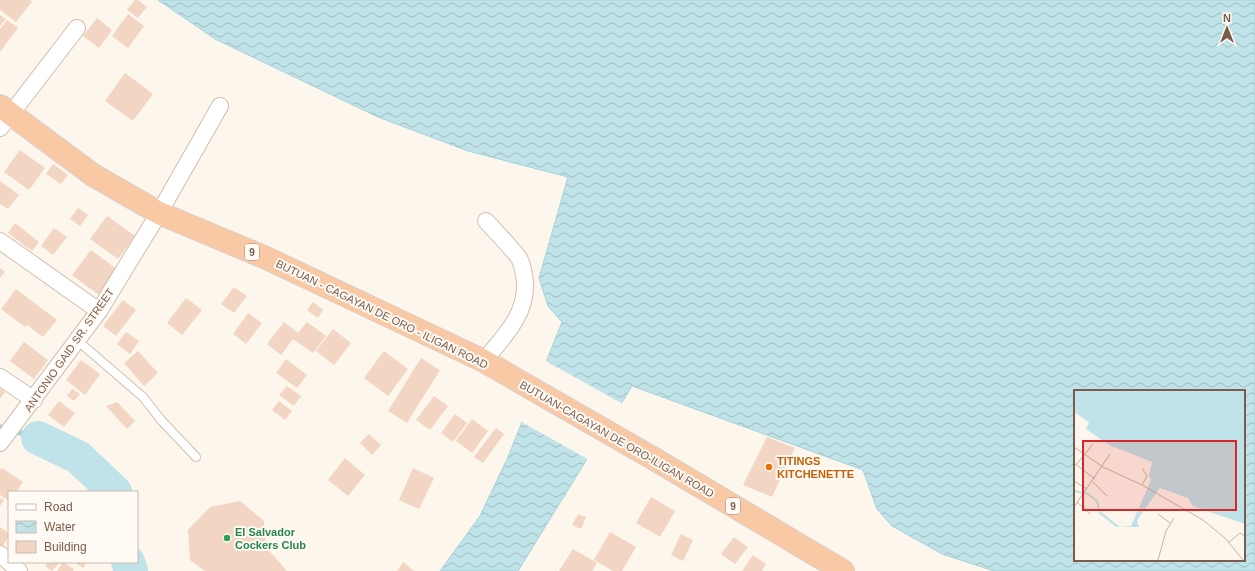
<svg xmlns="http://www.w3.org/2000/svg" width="1255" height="571" font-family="Arial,sans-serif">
<defs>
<pattern id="water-waves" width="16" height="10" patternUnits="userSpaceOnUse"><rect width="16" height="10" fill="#bfe3e8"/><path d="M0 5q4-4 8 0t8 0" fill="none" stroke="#a0bbbe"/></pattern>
</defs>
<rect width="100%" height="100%" fill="#fdf6ec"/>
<path fill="url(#water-waves)" stroke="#a5d3da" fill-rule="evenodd" d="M158,0H1255V571H994L942,554L892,526L877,509L863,470L632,386L518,571H440L480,516L508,457L562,322L548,306L539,278L568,177L468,151L378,117L215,39ZM1075,391H1244V560H1075Z"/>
<polygon fill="#fdf6ec" points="544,360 623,404 589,460 520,421"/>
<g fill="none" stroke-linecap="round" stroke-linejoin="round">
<polyline stroke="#a5d3da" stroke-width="5.5" points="0,427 38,438"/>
<g stroke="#bfe3e8" stroke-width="34">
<polyline points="38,438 78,457 115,492"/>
<polyline points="128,562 131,571"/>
</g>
</g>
<g fill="#f3d5c3">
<polygon points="0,0 30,0 32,2 16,22 0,10"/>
<polygon points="135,0 138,0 147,7 138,18 127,10"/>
<polygon points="128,14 144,26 128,48 112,36"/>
<polygon points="0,15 6,19 0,26"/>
<polygon points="97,18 112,30 99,48 83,36"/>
<polygon points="7,20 18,28 0,52 0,29"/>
<polygon points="125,73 153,94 133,121 105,101"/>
<polygon points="20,150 45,168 29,190 4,172"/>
<polygon points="53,164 68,175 61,184 46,174"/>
<polygon points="0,181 19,195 8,209 0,204"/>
<polygon points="78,208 88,215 80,226 70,219"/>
<polygon points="107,216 135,236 118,259 90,239"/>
<polygon points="15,223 39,242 32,251 8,233"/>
<polygon points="54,228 67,237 53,255 41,246"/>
<polygon points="91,250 122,273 103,298 72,275"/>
<polygon points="0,268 5,272 0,278"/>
<polygon points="234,287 247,296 234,313 221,304"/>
<polygon points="16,289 57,320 43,337 27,325 25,327 1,309"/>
<polygon points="186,298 202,310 182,335 167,323"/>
<polygon points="123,300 136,310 116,336 103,326"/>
<polygon points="313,302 323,310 318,318 307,310"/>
<polygon points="248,313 262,323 246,344 233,334"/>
<polygon points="284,322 298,333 307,322 326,336 313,353 293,339 281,355 267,344"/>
<polygon points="333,329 351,343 334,365 316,351"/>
<polygon points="126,332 139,341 130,354 117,344"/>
<polygon points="24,342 48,360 34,379 10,361"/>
<polygon points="138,351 158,373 144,386 124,363"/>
<polygon points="384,351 408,369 388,396 364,378"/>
<polygon points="421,358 440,370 407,423 388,411"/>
<polygon points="286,359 307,375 297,388 276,373"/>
<polygon points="81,360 100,374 85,395 66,380"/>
<polygon points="287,386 301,396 294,406 279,395"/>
<polygon points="0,388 5,392 0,399"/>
<polygon points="72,389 80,394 74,401 67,396"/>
<polygon points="434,396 448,406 430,430 416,420"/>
<polygon points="59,401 75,413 64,427 48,415"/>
<polygon points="279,401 292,411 285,420 272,410"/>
<polygon points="117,402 135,421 127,429 106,406"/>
<polygon points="455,414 467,423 453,442 441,433"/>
<polygon points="472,419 488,431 472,453 456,441"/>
<polygon points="496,428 504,434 483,463 474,457"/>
<polygon points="369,434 381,445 372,455 360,443"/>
<polygon points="767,437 795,448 772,497 743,485"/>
<polygon points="345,458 365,475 348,496 328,480"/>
<polygon points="2,468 23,482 16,492 9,492 9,501 0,495 0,470"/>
<polygon points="413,468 434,478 419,509 399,500"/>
<polygon points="651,497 675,511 660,537 636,523"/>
<polygon points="0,498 4,500 0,506"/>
<polygon points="240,501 264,521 266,547 287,571 205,571 190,560 188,530 210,507"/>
<polygon points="578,514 586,517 581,529 572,525"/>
<polygon points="0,527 9,533 9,536 2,547 0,545"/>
<polygon points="610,532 636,547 622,571 613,571 594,560"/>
<polygon points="681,534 693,540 683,561 671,555"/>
<polygon points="734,537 748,547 735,564 721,554"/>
<polygon points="573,549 597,563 592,571 559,571"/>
<polygon points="753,555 766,564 762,571 742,571"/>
<polygon points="48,562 57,562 59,563 52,571 45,566"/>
<polygon points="63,562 74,569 73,571 57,571"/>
<polygon points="74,562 87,562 83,568"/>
<polygon points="403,562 414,571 397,571"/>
</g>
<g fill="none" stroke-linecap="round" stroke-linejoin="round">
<defs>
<polyline id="service" points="78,341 143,397 161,420 196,457"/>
<g id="minor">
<polyline points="0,128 77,28"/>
<polyline points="0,241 99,311"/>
<path d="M484,361C503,337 527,315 525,282C524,273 523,265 519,258C509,245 497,233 486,221"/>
<polyline points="0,377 34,400"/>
<polyline points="0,443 99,311 159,213 220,106"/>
<polyline points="0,554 19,571"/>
</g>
<polyline id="trunk" points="0,106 93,175 159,213 264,257 484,361 656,460 843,571"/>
</defs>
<use href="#service" stroke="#d1beb0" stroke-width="10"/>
<use href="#minor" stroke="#d1beb0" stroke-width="18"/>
<use href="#trunk" stroke="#dad1cd" stroke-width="24"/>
<use href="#service" stroke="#fff" stroke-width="8"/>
<use href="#minor" stroke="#fff" stroke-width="16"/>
<use href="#trunk" stroke="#f9c8a4" stroke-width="22"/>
</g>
<circle fill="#e8710a" stroke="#fffaf3" stroke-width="1.5" cx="769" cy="467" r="4"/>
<circle fill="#2e9e5b" stroke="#fffaf3" stroke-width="1.5" cx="227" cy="538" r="4"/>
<g text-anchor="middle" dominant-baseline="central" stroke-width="4" stroke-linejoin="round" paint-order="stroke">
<g fill="#fffaf3" stroke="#a28b7f" stroke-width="1">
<rect x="245" y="244" width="14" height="16" rx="3"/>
<rect x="726" y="498" width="14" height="16" rx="3"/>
</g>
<g font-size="10" font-weight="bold" fill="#7a5c4d">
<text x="252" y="252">9</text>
<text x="733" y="506">9</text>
</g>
<g font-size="11" fill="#7a5c4d" stroke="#fffaf3">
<text transform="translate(382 314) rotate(26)">BUTUAN - CAGAYAN DE ORO - ILIGAN ROAD</text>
<text transform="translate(69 350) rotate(-55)">ANTONIO GAID SR. STREET</text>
<text transform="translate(617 439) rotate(30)">BUTUAN-CAGAYAN DE ORO-ILIGAN ROAD</text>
</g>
<g font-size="11" font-weight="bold" fill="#c56008" stroke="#fffaf3" text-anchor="start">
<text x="777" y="461">TITINGS<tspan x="777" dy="13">KITCHENETTE</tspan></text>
</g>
<g font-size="11" font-weight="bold" fill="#27864d" stroke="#fffaf3" text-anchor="start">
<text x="235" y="532">El Salvador<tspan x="235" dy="13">Cockers Club</tspan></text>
</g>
</g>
<g transform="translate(1074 390)">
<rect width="171" height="171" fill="#fdf6ec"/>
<path d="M0,1H171V134L124,118L118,115L114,108L86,98L63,130L65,137H42L26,124L27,122L46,137L57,136L77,90L75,85L78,72L35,55L12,39L15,32L0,22Z" fill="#bfe3e8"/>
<path fill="none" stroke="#bfe3e8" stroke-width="2" d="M0,101L14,104M14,104L23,111L26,123L30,126"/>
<path fill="none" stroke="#c5b3a7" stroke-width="1" d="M0,57L29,77L68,95L129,130L151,148L169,170M0,73L21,89M2,75L19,54M0,91L13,99M19,92L33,106M68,95L73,86L68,78M3,112L16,124M0,117L36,64M84,124L96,133M155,152L166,143L171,146M84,170L92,141L100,128"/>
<path fill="#d62828" fill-opacity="0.15" stroke="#d62828" stroke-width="2" d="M9,51H162V120H9Z"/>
<rect width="171" height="171" fill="none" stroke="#7a5c4d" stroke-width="2"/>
</g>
<rect x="8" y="491" width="130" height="72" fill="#fffaf3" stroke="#cabbb1"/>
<rect x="16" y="504" width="20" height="6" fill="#ffffff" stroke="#cabbb1"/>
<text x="44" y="511" font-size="12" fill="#7a5c4d">Road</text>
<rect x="16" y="521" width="20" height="12" fill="url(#water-waves)" stroke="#cabbb1"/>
<text x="44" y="531" font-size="12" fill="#7a5c4d">Water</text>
<rect x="16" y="541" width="20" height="12" fill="#f3d5c3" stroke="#cabbb1"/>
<text x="44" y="551" font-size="12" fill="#7a5c4d">Building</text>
<g transform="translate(1227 28)" stroke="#fffaf3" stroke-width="3" paint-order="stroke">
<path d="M0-3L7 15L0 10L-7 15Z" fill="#7a5c4d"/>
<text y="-6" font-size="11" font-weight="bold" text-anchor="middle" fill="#7a5c4d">N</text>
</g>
</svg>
